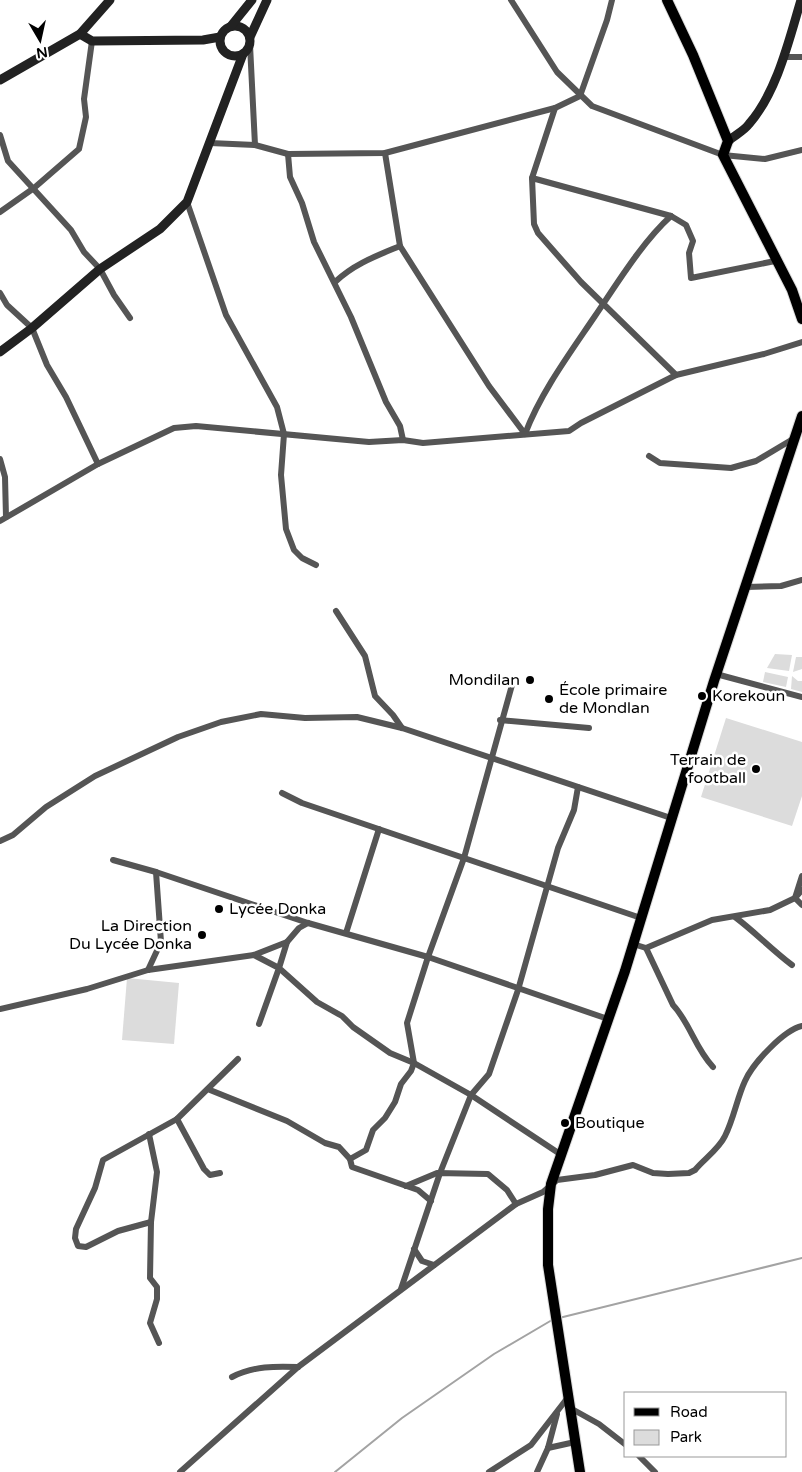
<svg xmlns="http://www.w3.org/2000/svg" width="802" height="1472" font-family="'Varela Round',sans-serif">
<rect width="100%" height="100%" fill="#fff"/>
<g fill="#dcdcdc">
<polygon points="775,654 792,655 789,671 767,668"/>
<polygon points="796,657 802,657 802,669 793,672"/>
<polygon points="765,672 788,677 786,687 763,682"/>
<polygon points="792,676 798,681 802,681 802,692 791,689"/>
<polygon points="726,718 802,742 802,796 792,826 701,797"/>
<polygon points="127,978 179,983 174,1044 122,1040"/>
</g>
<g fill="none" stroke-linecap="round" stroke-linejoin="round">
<g stroke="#a3a3a3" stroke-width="2">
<polyline points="559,1318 802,1258"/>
<polyline points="335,1472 402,1418 494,1354 552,1320"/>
</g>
<defs>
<g id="primary">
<polyline points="667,0 693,55 728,141 723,155 792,290 802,319"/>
<polyline points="580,1472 548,1265 548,1209 551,1184 625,971 714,681 802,416"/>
</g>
</defs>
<use href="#primary" stroke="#dbdbdb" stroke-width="12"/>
<g stroke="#555" stroke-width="6">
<polyline points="511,0 557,72 592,106 723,155 765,159 802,150"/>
<polyline points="250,45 255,145"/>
<polyline points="785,57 802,57"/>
<polyline points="0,135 8,161 71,230 84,252 100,269 114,295 130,318"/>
<polyline points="210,143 255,145 288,154 385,153 555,108 580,96 607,20 612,0"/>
<polyline points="385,153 400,246 489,386 525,434"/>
<polyline points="288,154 290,177 302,203 314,242 351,317 386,402 400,426 403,440"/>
<polyline points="532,178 555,108"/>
<polyline points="187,202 226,315 277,407 284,434 281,475 286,529 294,550 302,558 316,565"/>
<polyline points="0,212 34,188 79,149 86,117 84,99 92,41"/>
<polyline points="671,216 686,225 693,241 689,253 691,278 775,261"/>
<path d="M335,282C354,264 376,256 400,246"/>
<polyline points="0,293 7,305 32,328 47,365 66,397 98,464"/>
<path d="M525,434C541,392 570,353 595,316C616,285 643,241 671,216L532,178L534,224L538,233L581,282L676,375"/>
<polyline points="649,456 660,463 731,468 756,461 793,439"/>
<polyline points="0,459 5,477 6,517"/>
<polyline points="0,521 98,464 174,428 196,426 369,442 403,440 423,443 569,431 581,423 676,375 764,354 802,342"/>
<polyline points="746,587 781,586 802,580"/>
<polyline points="336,611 365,656 375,696 393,715 402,728"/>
<polyline points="716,674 802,697"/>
<polyline points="512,685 464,858 428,957 407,1023 414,1063 471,1095 560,1154"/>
<polyline points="500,720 589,728"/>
<polyline points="282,793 302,803 641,918"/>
<polyline points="0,841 13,835 46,807 95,776 178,737 221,722 261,714 305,718 357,717 402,728 671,818"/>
<polyline points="113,860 156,872 308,923 428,957 608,1019"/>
<polyline points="802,876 795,898 802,905"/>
<path d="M735,917C755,932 772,950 792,965"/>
<polyline points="346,933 379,829"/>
<polyline points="287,942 279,968 317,1002 342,1016 353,1027 390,1053 414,1063 411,1071 401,1084 395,1102 385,1118 373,1130 366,1150 350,1159"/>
<polyline points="633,944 646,948 712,920 770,910 795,898 802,890"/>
<path d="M646,948L673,1005C690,1023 695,1048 713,1067"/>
<polyline points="254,955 279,968 259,1024"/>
<polyline points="148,970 161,942 156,872"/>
<polyline points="0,1009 87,989 148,970 254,955 287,942 299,928 308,923"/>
<polyline points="210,1090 287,1121 325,1143 339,1147 350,1159 352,1167 418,1190 431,1201"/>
<polyline points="177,1119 204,1169 210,1175 220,1173"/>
<polyline points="149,1134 157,1172 151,1222 150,1278 157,1287 157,1299 150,1323 159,1343"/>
<polyline points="406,1186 437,1173 488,1174 507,1190 516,1204"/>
<polyline points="151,1222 118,1231 86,1247 78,1246 75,1238 76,1229 95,1188 103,1160 177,1119 238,1059"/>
<polyline points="414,1249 422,1261 434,1265"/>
<polyline points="401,1289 440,1173 471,1095 489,1074 518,990 558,848 574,810 578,787"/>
<path d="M232,1377C253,1366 276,1366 298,1367"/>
<polyline points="572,1409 599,1424 626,1445"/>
<polyline points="548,1448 575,1442"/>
<polyline points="639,1456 655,1472"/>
<path d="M180,1472L298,1367L516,1204L543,1192L557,1180L595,1175L633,1165L653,1173L668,1174L689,1173L695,1170C704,1159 719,1149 725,1136C734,1118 737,1098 745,1081C753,1063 784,1030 802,1026"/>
<polyline points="489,1472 531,1445 569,1396"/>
<polyline points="537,1472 548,1448 557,1414"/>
</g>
<g stroke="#222" stroke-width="9">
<circle cx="235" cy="41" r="15"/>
<polyline points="231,26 252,0"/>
<polyline points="80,34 92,41 203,40 220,37"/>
<polyline points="250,37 267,0"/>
<polyline points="0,80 80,34 110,0"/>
<path d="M728,141C735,135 744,131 749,124C777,92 789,40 801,0"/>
<polyline points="0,352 32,328 100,269 160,229 187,202 243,54"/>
</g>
<use href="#primary" stroke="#000" stroke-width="10"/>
</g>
<g fill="#000" stroke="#fff" stroke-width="2">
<circle cx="530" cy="680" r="5"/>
<circle cx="702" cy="696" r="5"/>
<circle cx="549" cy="699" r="5"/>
<circle cx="756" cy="769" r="5"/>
<circle cx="219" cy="909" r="5"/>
<circle cx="202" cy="935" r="5"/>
<circle cx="565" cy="1123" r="5"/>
</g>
<g text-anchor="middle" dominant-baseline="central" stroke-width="5" stroke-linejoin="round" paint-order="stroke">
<g font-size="16" fill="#000" stroke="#fff" text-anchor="start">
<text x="520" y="680" text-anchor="end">Mondilan</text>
<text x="559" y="690">École primaire<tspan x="559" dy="18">de Mondlan</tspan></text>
<text x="712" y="696">Korekoun</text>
<text x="746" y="760" text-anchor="end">Terrain de<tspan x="746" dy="18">football</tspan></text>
<text x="229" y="909">Lycée Donka</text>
<text x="192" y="926" text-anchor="end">La Direction<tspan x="192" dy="18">Du Lycée Donka</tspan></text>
<text x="575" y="1123">Boutique</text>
</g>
</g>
<rect x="624" y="1392" width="162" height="65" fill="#ffffff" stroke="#999999"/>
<rect x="634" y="1408" width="25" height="8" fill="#000000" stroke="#999999"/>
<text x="670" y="1417" font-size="15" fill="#000000">Road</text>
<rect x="634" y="1430" width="25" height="15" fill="#dcdcdc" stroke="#999999"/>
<text x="670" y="1442" font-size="15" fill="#000000">Park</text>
<g transform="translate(40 40) rotate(171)" stroke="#ffffff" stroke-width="4" paint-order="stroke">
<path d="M0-4L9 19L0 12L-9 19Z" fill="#000000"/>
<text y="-8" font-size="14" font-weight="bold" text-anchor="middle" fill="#000000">N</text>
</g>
</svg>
